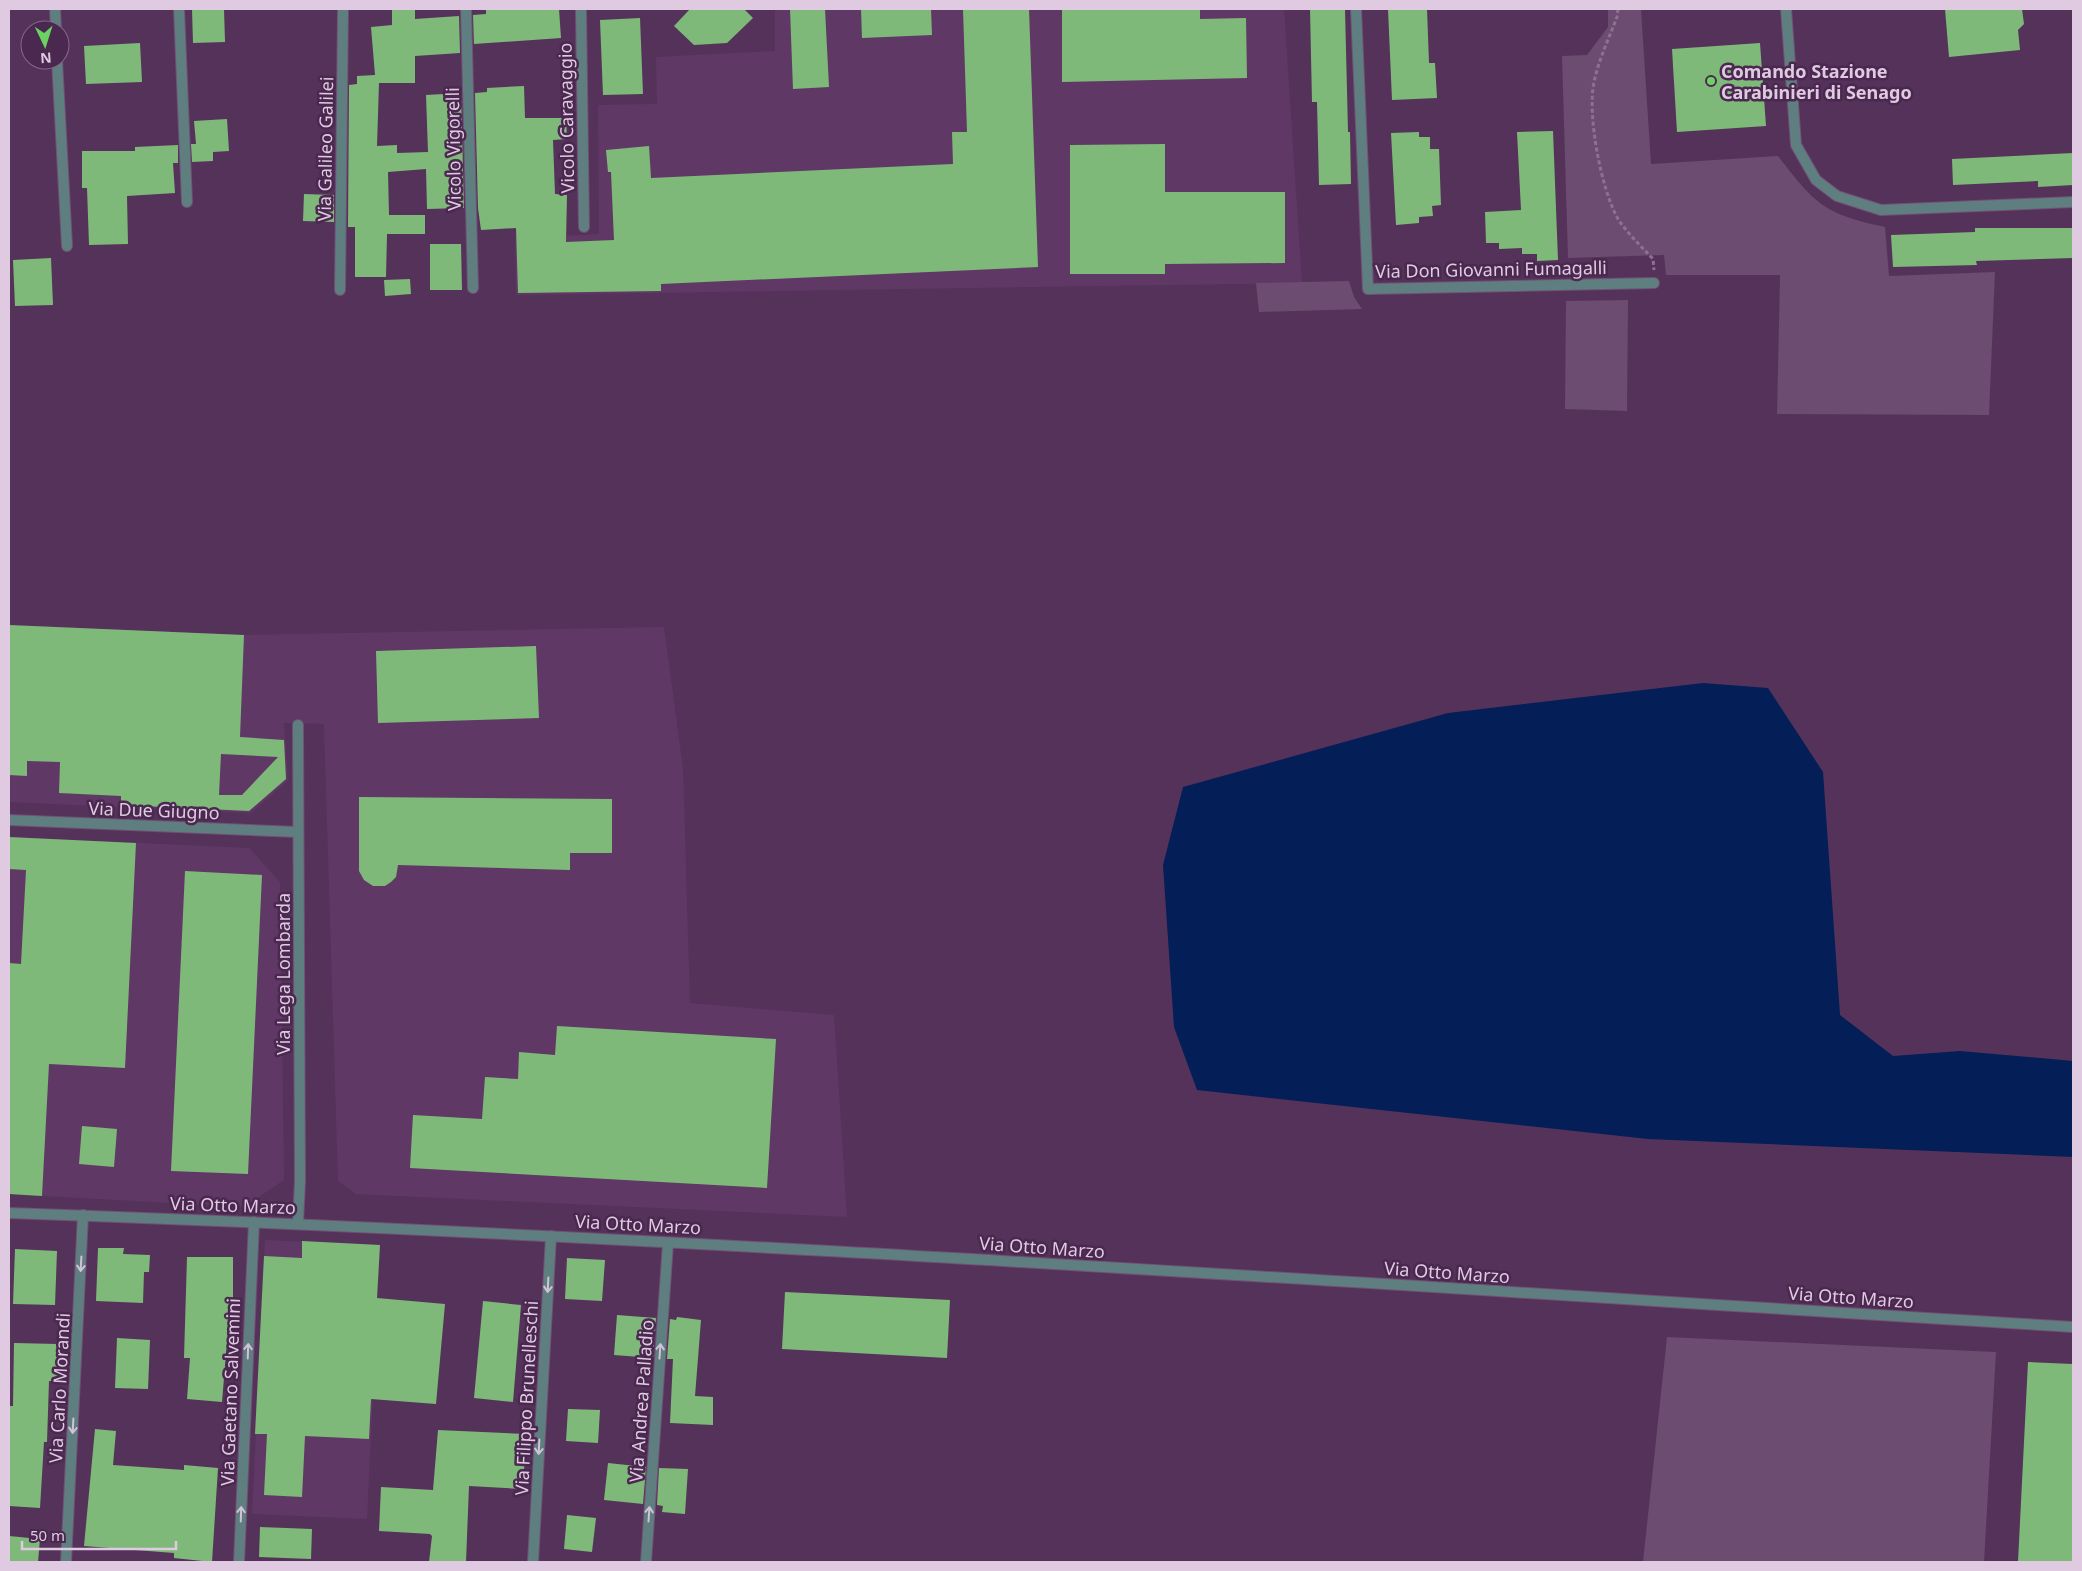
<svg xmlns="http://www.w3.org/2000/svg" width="2082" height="1571" font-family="'Noto Sans',sans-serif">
<rect width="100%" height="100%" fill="#55325a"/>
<g fill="#603866">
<polygon points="775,9 1284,9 1302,283 516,295 515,239 599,234 598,105 657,104 656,57 775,51"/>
<polygon points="9,625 244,635 664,627 683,769 690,1003 834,1015 847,1217 356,1194 338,1181 324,724 284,723 288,780 251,813 9,802"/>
<polygon points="9,837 249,848 280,882 284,1180 244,1207 9,1194"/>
<polygon points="265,1240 380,1245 367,1519 252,1514"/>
</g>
<g fill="#6c4c70">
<path d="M1608,9H1641L1651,164L1778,156C1815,204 1824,214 1885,227L1889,276L1995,272L1989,415L1777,414L1780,275H1666L1664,255L1568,258L1562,56L1587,55L1608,27Z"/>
<polygon points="1349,281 1354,297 1362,309 1259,312 1256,283"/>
<polygon points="1628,300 1627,411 1565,409 1566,301"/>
<polygon points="1667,1337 1996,1352 1984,1562 1643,1562"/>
</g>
<polygon fill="#041e57" points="1703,683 1768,688 1823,772 1840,1015 1893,1056 1960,1051 2073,1061 2073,1157 1648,1139 1197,1090 1174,1027 1163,865 1183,787 1448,713"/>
<g fill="#7fb97a" fill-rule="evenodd">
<polygon points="192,9 224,9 225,42 193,43"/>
<polygon points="392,9 415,9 415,19 459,16 460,53 415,56 415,83 379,83 377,146 397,145 397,153 428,152 426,95 461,93 464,208 427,209 426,169 388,172 389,215 425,215 425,234 387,234 386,277 355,277 355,227 348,227 349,85 357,84 357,76 375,75 371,27 392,25"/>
<polygon points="486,9 559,9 561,38 474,44 473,15 486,14"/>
<polygon points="690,9 744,9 753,18 727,43 694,45 674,26"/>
<polygon points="790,9 825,9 829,87 793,89"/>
<polygon points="861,9 931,9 932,35 862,38"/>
<polygon points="963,9 1029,9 1038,267 661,284 661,291 518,293 516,228 481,230 478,208 475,93 487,92 487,88 524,86 525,118 566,118 567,139 553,140 555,194 567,195 566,242 614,240 611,172 608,172 606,150 649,146 651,178 953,164 952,132 967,132"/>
<polygon points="1062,9 1200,9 1200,19 1246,18 1247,78 1062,82"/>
<polygon points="1310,9 1345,9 1348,132 1350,132 1351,184 1319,185 1317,102 1312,102"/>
<polygon points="1388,9 1427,9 1429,63 1435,63 1437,98 1392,100"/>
<polygon points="1945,9 2022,9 2024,24 2018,30 2020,50 1949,57"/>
<polygon points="640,18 643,94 603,95 600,20"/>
<polygon points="140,43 142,82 86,84 84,46"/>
<polygon points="1760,43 1766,126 1677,132 1672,49"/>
<polygon points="227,119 229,151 213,152 213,161 192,162 191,144 196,144 194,121"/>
<polygon points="1553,131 1558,260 1537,261 1537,254 1522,254 1522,248 1499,249 1499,243 1486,243 1485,212 1521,210 1517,132"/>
<polygon points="1419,132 1419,137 1430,137 1430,149 1439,149 1441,205 1432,206 1433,216 1419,217 1419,223 1396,225 1391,133"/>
<polygon points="1165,144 1165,192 1285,192 1285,263 1165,264 1165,274 1070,274 1070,145"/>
<polygon points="178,145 178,163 173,163 175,193 127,196 128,244 89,245 87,188 82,188 82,151 135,151 135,147"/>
<polygon points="2073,153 2073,185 2038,187 2038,181 1953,185 1952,159"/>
<polygon points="304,194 334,195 334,222 303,221"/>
<polygon points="1975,228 2073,228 2073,258 1976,261 1977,265 1893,267 1891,235 1975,232"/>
<polygon points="430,244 461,244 462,290 430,290"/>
<polygon points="51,258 53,305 15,306 13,260"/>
<polygon points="410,279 411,294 385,296 384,280"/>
<path d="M9,625L244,635L240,737L284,740L286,779L249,811L121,805V796L59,793L60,762L27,761V776L9,775ZM221,754L278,757L242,795H219Z"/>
<polygon points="536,646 539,718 378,723 376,651"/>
<polygon points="359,797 612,799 612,853 570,853 570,870 398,865 396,877 391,882 385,886 373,886 364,880 359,871"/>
<polygon points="9,837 136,843 125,1068 49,1064 42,1196 9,1194 9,963 21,964 26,870 9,869"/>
<polygon points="185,871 262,875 248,1174 171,1171"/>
<polygon points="557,1026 776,1039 767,1188 410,1168 413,1115 482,1119 485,1077 518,1079 519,1052 555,1055"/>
<polygon points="82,1126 117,1129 114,1167 79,1164"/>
<polygon points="302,1241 380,1245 377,1298 445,1304 436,1404 371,1399 369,1439 305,1436 302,1497 264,1495 267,1434 255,1434 264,1256 302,1258"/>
<polygon points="98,1248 124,1248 123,1254 150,1255 149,1272 144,1272 143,1303 96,1301"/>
<polygon points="15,1249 57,1251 55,1305 13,1304"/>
<polygon points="187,1257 233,1257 233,1305 230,1305 222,1402 187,1399 190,1358 184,1358"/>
<polygon points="567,1258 605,1260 602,1301 565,1299"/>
<polygon points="785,1292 950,1300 947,1358 782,1349"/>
<polygon points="483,1301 521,1305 513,1402 474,1398"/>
<polygon points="617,1315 656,1318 653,1358 614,1355"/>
<polygon points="677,1317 701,1320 695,1396 713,1397 713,1425 670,1423 673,1359 667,1359 670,1319 676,1320"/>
<polygon points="117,1338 150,1340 148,1389 115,1388"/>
<polygon points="14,1343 58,1344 58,1381 49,1381 47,1442 44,1442 40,1508 9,1506 9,1406 13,1406"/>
<polygon points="2028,1362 2073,1364 2073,1562 2018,1562"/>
<polygon points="568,1409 600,1410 598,1443 566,1441"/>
<polygon points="95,1429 116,1431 113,1465 184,1470 184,1465 218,1468 212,1562 174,1558 174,1553 84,1546"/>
<polygon points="438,1430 526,1434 523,1489 469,1486 466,1562 429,1562 432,1536 430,1534 379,1531 381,1487 433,1490"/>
<polygon points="608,1463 646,1467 643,1504 604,1500"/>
<polygon points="659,1468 688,1469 685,1514 662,1512 663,1506 657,1505"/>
<polygon points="567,1515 596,1518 592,1552 564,1549"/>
<polygon points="260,1527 312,1529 311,1559 259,1557"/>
<polygon points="9,1536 40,1539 38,1562 9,1562"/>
</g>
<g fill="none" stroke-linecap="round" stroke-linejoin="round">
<defs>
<g id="street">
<polyline points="55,9 56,30"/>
<polyline points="179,9 187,202"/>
<polyline points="466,9 473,288"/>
<polyline points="581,9 584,227"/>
<polyline points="1356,9 1368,289 1654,283"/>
<polyline points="1786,9 1796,145 1816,180 1837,196 1881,210 2073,202"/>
<polyline points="57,60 67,246"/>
<polyline points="340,290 343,9"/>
<polyline points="9,820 298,832"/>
<path d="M9,1213C698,1237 1385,1285 2073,1327"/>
<polyline points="298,1223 300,1181 298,725"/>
<polyline points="66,1562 83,1215"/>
<polyline points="239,1562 254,1222"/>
<polyline points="533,1562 551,1236"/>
<polyline points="646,1562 668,1243"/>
</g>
</defs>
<use href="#street" stroke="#715075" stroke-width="12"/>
<path stroke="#8e7192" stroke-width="3" stroke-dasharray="4 2.5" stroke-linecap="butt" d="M1618,9L1617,17C1609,38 1599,59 1594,82C1587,115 1601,189 1618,219C1628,234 1641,246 1653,259L1654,270"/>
<use href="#street" stroke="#5f7e80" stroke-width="10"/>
</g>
<defs><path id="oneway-shaft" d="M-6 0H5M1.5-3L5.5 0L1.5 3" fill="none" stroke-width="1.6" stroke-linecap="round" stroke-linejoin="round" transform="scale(1.25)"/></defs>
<g stroke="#d2c2d7">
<use href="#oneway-shaft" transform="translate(81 1264) rotate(93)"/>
<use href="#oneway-shaft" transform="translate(548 1285) rotate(93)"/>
<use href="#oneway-shaft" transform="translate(248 1351) rotate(-88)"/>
<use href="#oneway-shaft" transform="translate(660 1351) rotate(-86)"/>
<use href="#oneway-shaft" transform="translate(73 1426) rotate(93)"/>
<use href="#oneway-shaft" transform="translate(539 1447) rotate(93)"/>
<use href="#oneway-shaft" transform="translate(241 1514) rotate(-88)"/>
<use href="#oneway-shaft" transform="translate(649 1514) rotate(-86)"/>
</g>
<circle fill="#6bd363" stroke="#4a284f" stroke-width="2" cx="1711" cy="81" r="5"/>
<g text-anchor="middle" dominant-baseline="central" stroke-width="5" stroke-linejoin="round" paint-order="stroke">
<g font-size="18" font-weight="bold" fill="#dfcae1" stroke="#4a284f" text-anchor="start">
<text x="1721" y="71">Comando Stazione<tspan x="1721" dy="21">Carabinieri di Senago</tspan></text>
</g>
<g font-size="18" fill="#dfcae1" stroke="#4a284f">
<text transform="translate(566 118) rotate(-91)">Vicolo Caravaggio</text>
<text transform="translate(325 149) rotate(-89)">Via Galileo Galilei</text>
<text transform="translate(453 149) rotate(-91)">Vicolo Vigorelli</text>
<text transform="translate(1491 269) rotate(-1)">Via Don Giovanni Fumagalli</text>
<text transform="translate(154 810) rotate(2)">Via Due Giugno</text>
<text transform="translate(283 974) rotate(-90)">Via Lega Lombarda</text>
<text transform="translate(233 1205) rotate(2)">Via Otto Marzo</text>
<text transform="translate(638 1224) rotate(3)">Via Otto Marzo</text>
<text transform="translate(1042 1247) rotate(4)">Via Otto Marzo</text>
<text transform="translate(1447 1272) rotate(4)">Via Otto Marzo</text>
<text transform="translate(1851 1297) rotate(4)">Via Otto Marzo</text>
<text transform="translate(59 1388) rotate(-87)">Via Carlo Morandi</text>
<text transform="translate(230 1392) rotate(-88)">Via Gaetano Salvemini</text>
<text transform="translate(526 1398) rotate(-87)">Via Filippo Brunelleschi</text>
<text transform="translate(641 1401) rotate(-86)">Via Andrea Palladio</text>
</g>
</g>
<rect width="2082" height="1571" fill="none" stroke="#dfcae1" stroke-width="20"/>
<g transform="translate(45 45) rotate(176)"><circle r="24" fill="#4a284f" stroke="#866989"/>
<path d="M0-4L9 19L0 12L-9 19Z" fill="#6bd363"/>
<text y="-8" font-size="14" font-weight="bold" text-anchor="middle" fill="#dfcae1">N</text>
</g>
<path d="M22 1541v8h154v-8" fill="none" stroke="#dfcae1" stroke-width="2.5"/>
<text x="30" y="1541" font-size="15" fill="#dfcae1" stroke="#4a284f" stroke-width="4" paint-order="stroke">50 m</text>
</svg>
